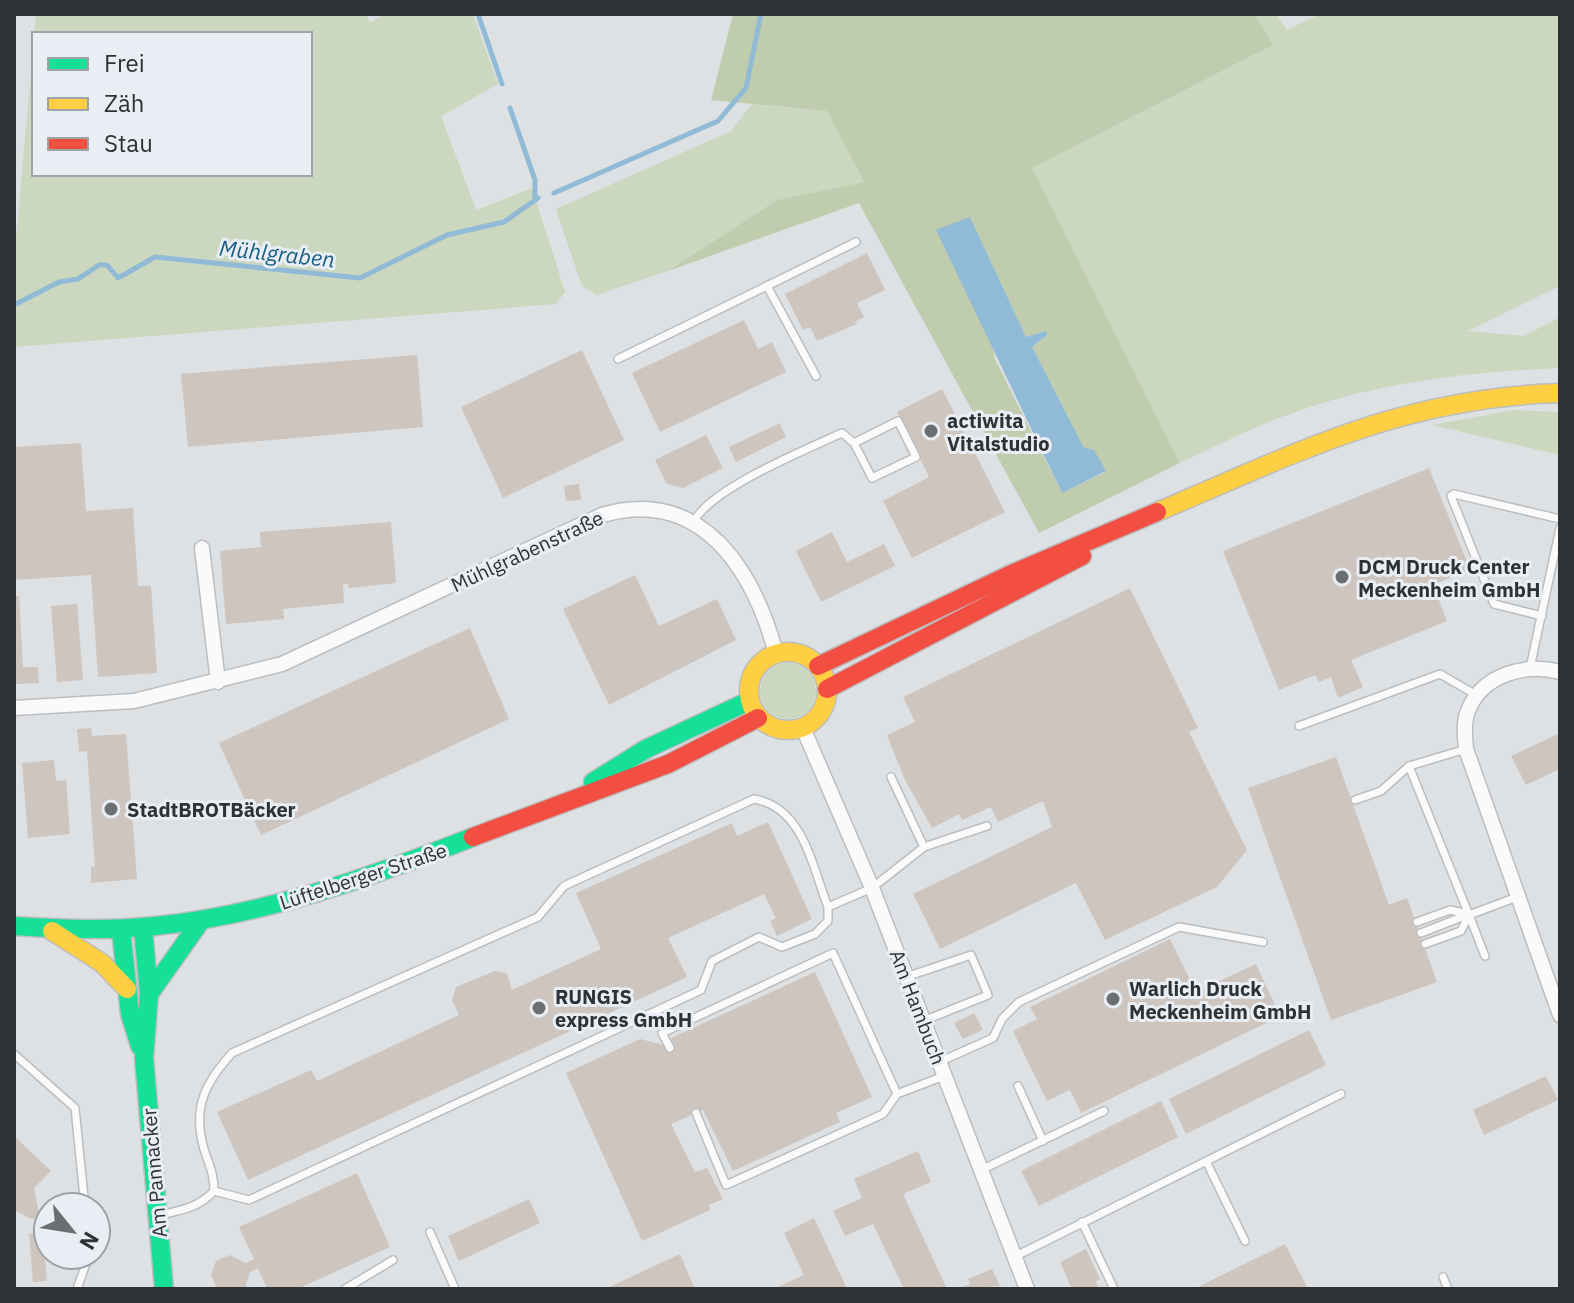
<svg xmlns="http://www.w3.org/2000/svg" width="1574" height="1303" font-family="'IBM Plex Sans',sans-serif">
<rect width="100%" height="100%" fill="#dee1e4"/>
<g fill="#cbd7be">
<polygon points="36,14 366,14 370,23 384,14 473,14 498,84 441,116 476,210 532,188 565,292 556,304 14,347 14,261 34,39 34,174 310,174 310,34 34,34"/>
<path d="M1255,14H1282L1278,17L1287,30L1320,14H1560V286L1468,331L1524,336L1560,317V368C1470,372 1378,382 1293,413C1254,426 1217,446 1180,463L1032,168L1273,45Z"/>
<polygon points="752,104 827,111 864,182 777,200 668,271 597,295 582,286 556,209 731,131"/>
<polygon points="1514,410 1560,412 1560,455 1432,425"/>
<circle cx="788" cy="691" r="28"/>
</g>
<path fill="#bfccae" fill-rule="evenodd" d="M733,14H1255L1273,45L1032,168L1180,463L1039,533L859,203L668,271L777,200L864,182L827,111L711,100ZM970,217L1026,337L1046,331L1047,335L1032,347L1084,449L1105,472L1062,493L995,359Z"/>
<polygon fill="#90bad5" points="970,217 1026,337 1046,331 1047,335 1032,347 1084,448 1094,450 1106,471 1062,493 936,230"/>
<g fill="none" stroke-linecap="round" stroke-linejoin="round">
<g stroke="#90bad5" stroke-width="5">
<polyline points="478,14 502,84"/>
<polyline points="510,108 535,180 535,199"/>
<polyline points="554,193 718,121 746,88 761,14"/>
<polyline points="14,305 59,282 78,279 99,265 107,265 118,278 155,257 360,278 447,235 504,222 538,198"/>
</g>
</g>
<g fill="#cdc5be">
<polygon points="867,253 885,290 857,303 864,317 855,322 857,324 817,341 810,327 803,330 785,294"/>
<polygon points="744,320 758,349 772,342 786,372 660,432 632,373"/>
<polygon points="582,350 624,440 503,498 461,407"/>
<polygon points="417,355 423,427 188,447 181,374"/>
<polygon points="942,389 1005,512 912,558 883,501 929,477 897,412"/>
<polygon points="780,423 786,437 736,462 729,447"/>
<polygon points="706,435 723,468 683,488 667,484 655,460"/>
<polygon points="81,443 86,511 133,508 138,586 151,586 157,673 98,677 91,575 14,580 14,447"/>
<polygon points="1429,468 1470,569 1433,585 1447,621 1351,660 1363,687 1338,698 1331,677 1319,682 1315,675 1279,690 1223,551"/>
<polygon points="579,484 581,500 566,501 564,486"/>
<polygon points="391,522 396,583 349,588 348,584 343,584 344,603 283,609 284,619 226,624 220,551 261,547 260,532"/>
<polygon points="832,532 847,562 884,544 895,566 821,602 796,551"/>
<polygon points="635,575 659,626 717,599 736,640 609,705 563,609"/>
<polygon points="1130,588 1198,728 1189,732 1247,850 1217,887 1105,940 1076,883 940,949 913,894 1052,827 1043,801 998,822 991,807 962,820 959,814 932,828 905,780 887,735 915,722 903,697"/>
<polygon points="14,596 19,596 23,667 38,667 39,683 14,684"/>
<polygon points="77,604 83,680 57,682 51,606"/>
<polygon points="470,628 509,719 261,835 219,743"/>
<polygon points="91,728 92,736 126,734 137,879 91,883 91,867 95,866 87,751 79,752 77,729"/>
<polygon points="1560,733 1560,769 1526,785 1511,756"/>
<polygon points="1336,757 1389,905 1407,898 1437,982 1331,1020 1248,788"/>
<polygon points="54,760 56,781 66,780 70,834 28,838 22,763"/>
<polygon points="768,822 812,919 777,936 770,921 776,918 764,894 668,938 687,977 248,1180 217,1112 311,1070 317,1081 459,1015 452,1000 456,987 495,971 507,973 512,990 601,949 576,893 732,823 737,836"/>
<polygon points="1170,939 1196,992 1256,964 1280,1016 1081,1113 1070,1090 1047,1101 1013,1031 1037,1019 1030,1007"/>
<polygon points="815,972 872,1097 836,1113 840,1122 733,1171 703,1110 671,1124 695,1172 707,1168 723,1199 709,1205 710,1210 642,1241 566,1073 640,1039 664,1045 666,1050 674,1045 671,1038"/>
<polygon points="974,1013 983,1030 963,1039 954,1023"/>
<polygon points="1309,1030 1326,1065 1186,1134 1169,1099"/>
<polygon points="1546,1076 1558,1100 1484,1135 1473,1110"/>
<polygon points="1161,1101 1178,1137 1039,1206 1021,1171"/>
<polygon points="14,1136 51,1171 34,1188 40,1218 31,1219 14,1210"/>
<polygon points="918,1151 931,1182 903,1194 947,1289 904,1289 873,1224 845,1236 833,1211 862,1198 854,1179"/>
<polygon points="357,1173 390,1247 297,1289 267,1289 258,1268 250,1272 245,1288 217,1289 211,1275 216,1261 230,1255 246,1263 254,1259 239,1227"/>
<polygon points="529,1199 540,1223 459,1261 448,1236"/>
<polygon points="48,1215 48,1250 44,1250 47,1281 33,1282 29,1234 42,1233 40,1216"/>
<polygon points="814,1218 847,1289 773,1289 804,1275 784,1233"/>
<polygon points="1285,1244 1308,1289 1194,1289"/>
<polygon points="1086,1249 1100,1279 1096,1281 1099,1289 1072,1289 1060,1262"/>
<polygon points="680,1254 695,1289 605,1289"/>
<polygon points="992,1269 1000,1286 958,1289 970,1284 968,1279"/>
</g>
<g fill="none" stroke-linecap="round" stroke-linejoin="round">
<defs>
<g id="lane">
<polyline points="767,286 856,242"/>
<polyline points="618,359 767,286 816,376"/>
<path d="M693,523C709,489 805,450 842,433L854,443L898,421L916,457L872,478L854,443"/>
<polyline points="1542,616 1494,604 1451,496 1454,494 1560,519"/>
<polyline points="1530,668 1560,528"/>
<polyline points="1299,726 1440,674 1478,696"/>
<polyline points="1466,749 1409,766 1469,915 1517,897"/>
<polyline points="1355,800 1381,791 1409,766"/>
<polyline points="924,847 987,826"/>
<polyline points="1469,915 1485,956"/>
<polyline points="1417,922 1450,910 1468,914"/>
<polyline points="1421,933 1467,915"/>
<polyline points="1425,944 1461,931 1469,915"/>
<polyline points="906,977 971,955 988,995 923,1021"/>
<polyline points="670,1048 662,1033 833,953 897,1094 944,1076"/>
<polyline points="14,1054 75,1108 85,1207"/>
<polyline points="939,1062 993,1038 1002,1019 1019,1002 1179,927 1263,942"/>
<polyline points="1018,1086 1043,1141"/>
<polyline points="696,1113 726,1185 883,1114 897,1094"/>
<polyline points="1206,1161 1245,1241"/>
<polyline points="981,1170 1104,1111"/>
<polyline points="214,1191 249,1200 701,990 712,961 759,937 782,947 815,934 828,921 828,907"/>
<path d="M160,1215C182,1210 198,1208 214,1191C214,1173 209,1165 204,1149C192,1108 205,1083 232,1053L538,917L564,886L754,799C803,807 812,866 828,907L872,888L924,847L891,777"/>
<polyline points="1082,1222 1114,1289"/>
<polyline points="430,1232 455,1289"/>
<polyline points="1016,1256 1341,1094"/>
<polyline points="1443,1277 1448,1289"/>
<polyline points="77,1289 89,1255"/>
<polyline points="345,1289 393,1260"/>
</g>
<g id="street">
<polyline points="202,548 218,682"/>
<path d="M1560,672C1526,663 1482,674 1468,711C1463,722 1465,737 1466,749L1560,1015"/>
<path d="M14,708L134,701L282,664L602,515C702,486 753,570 776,653"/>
<polyline points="803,728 872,888 1027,1289"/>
</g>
<g id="fast">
<polyline points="593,782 646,749 749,701"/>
<path d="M14,926C61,929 108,931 155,926C265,915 371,877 473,837"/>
<polyline points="143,929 149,994 144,1058 164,1289"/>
<polyline points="121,930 130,1014 140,1046"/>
<polyline points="149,994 200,922"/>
</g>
<g id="slow">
<path d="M1157,512C1299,452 1401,398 1560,393"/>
<circle cx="788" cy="691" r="39"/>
<polyline points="52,931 102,963 127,989"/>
</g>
<g id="jam">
<polyline points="818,666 1009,575 1157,512"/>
<polyline points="827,689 1082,556"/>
<polyline points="473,837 668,764 758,718"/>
</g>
</defs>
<use href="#lane" stroke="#bbbdbf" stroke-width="10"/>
<use href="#street" stroke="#bbbdbf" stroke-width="17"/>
<use href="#fast" stroke="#bbbdbf" stroke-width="21"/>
<use href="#slow" stroke="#bbbdbf" stroke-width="21"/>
<use href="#jam" stroke="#bbbdbf" stroke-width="21"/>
<use href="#lane" stroke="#fafafb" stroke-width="7"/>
<use href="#street" stroke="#fafafb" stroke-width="14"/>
<use href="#fast" stroke="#16e098" stroke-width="18"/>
<use href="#slow" stroke="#ffcf43" stroke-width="18"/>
<use href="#jam" stroke="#f24e42" stroke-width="18"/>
</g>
<g fill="#6c6f72" stroke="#e8eef4" stroke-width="3">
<circle cx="931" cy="431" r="8"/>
<circle cx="1342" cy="577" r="8"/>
<circle cx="111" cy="809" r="8"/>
<circle cx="1113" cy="999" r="8"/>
<circle cx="539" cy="1008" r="8"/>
</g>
<g text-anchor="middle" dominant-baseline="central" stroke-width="6" stroke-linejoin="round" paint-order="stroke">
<g font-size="20" font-weight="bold" fill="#2f3234" stroke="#e8eef4" text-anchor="start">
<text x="947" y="420">actiwita<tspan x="947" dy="23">Vitalstudio</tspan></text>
<text x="1358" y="566">DCM Druck Center<tspan x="1358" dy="23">Meckenheim GmbH</tspan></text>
<text x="127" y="809">StadtBROTBäcker</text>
<text x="1129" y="988">Warlich Druck<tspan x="1129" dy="23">Meckenheim GmbH</tspan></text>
<text x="555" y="996">RUNGIS<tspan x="555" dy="23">express GmbH</tspan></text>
</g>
<g font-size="20" fill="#2f3234" stroke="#e8eef4">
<text transform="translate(527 551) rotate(-25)">Mühlgrabenstraße</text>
<text transform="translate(363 876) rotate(-18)">Lüftelberger Straße</text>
<text transform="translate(918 1007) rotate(69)">Am Hambuch</text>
<text transform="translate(154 1173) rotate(-95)">Am Pannacker</text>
</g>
<g font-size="22" font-style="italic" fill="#185e83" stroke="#e8eef4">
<text transform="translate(277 253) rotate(6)">Mühlgraben</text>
</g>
</g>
<rect width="1574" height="1303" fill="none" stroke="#2f3234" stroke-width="32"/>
<rect x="32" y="32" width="280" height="144" fill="#e8eef4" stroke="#9ea3a7" stroke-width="2"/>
<rect x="48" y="58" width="40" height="12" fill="#16e098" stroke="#9ea3a7" stroke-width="2"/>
<text x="104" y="72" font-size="24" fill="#2f3234">Frei</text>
<rect x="48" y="98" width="40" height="12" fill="#ffcf43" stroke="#9ea3a7" stroke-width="2"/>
<text x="104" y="112" font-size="24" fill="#2f3234">Zäh</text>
<rect x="48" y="138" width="40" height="12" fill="#f24e42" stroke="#9ea3a7" stroke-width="2"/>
<text x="104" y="152" font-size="24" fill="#2f3234">Stau</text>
<g transform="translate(72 1231) rotate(120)"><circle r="38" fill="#e8eef4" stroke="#9ea3a7" stroke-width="2"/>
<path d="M0-6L14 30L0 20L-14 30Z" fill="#6c6f72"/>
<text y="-12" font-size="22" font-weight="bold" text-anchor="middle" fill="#2f3234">N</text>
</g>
</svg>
